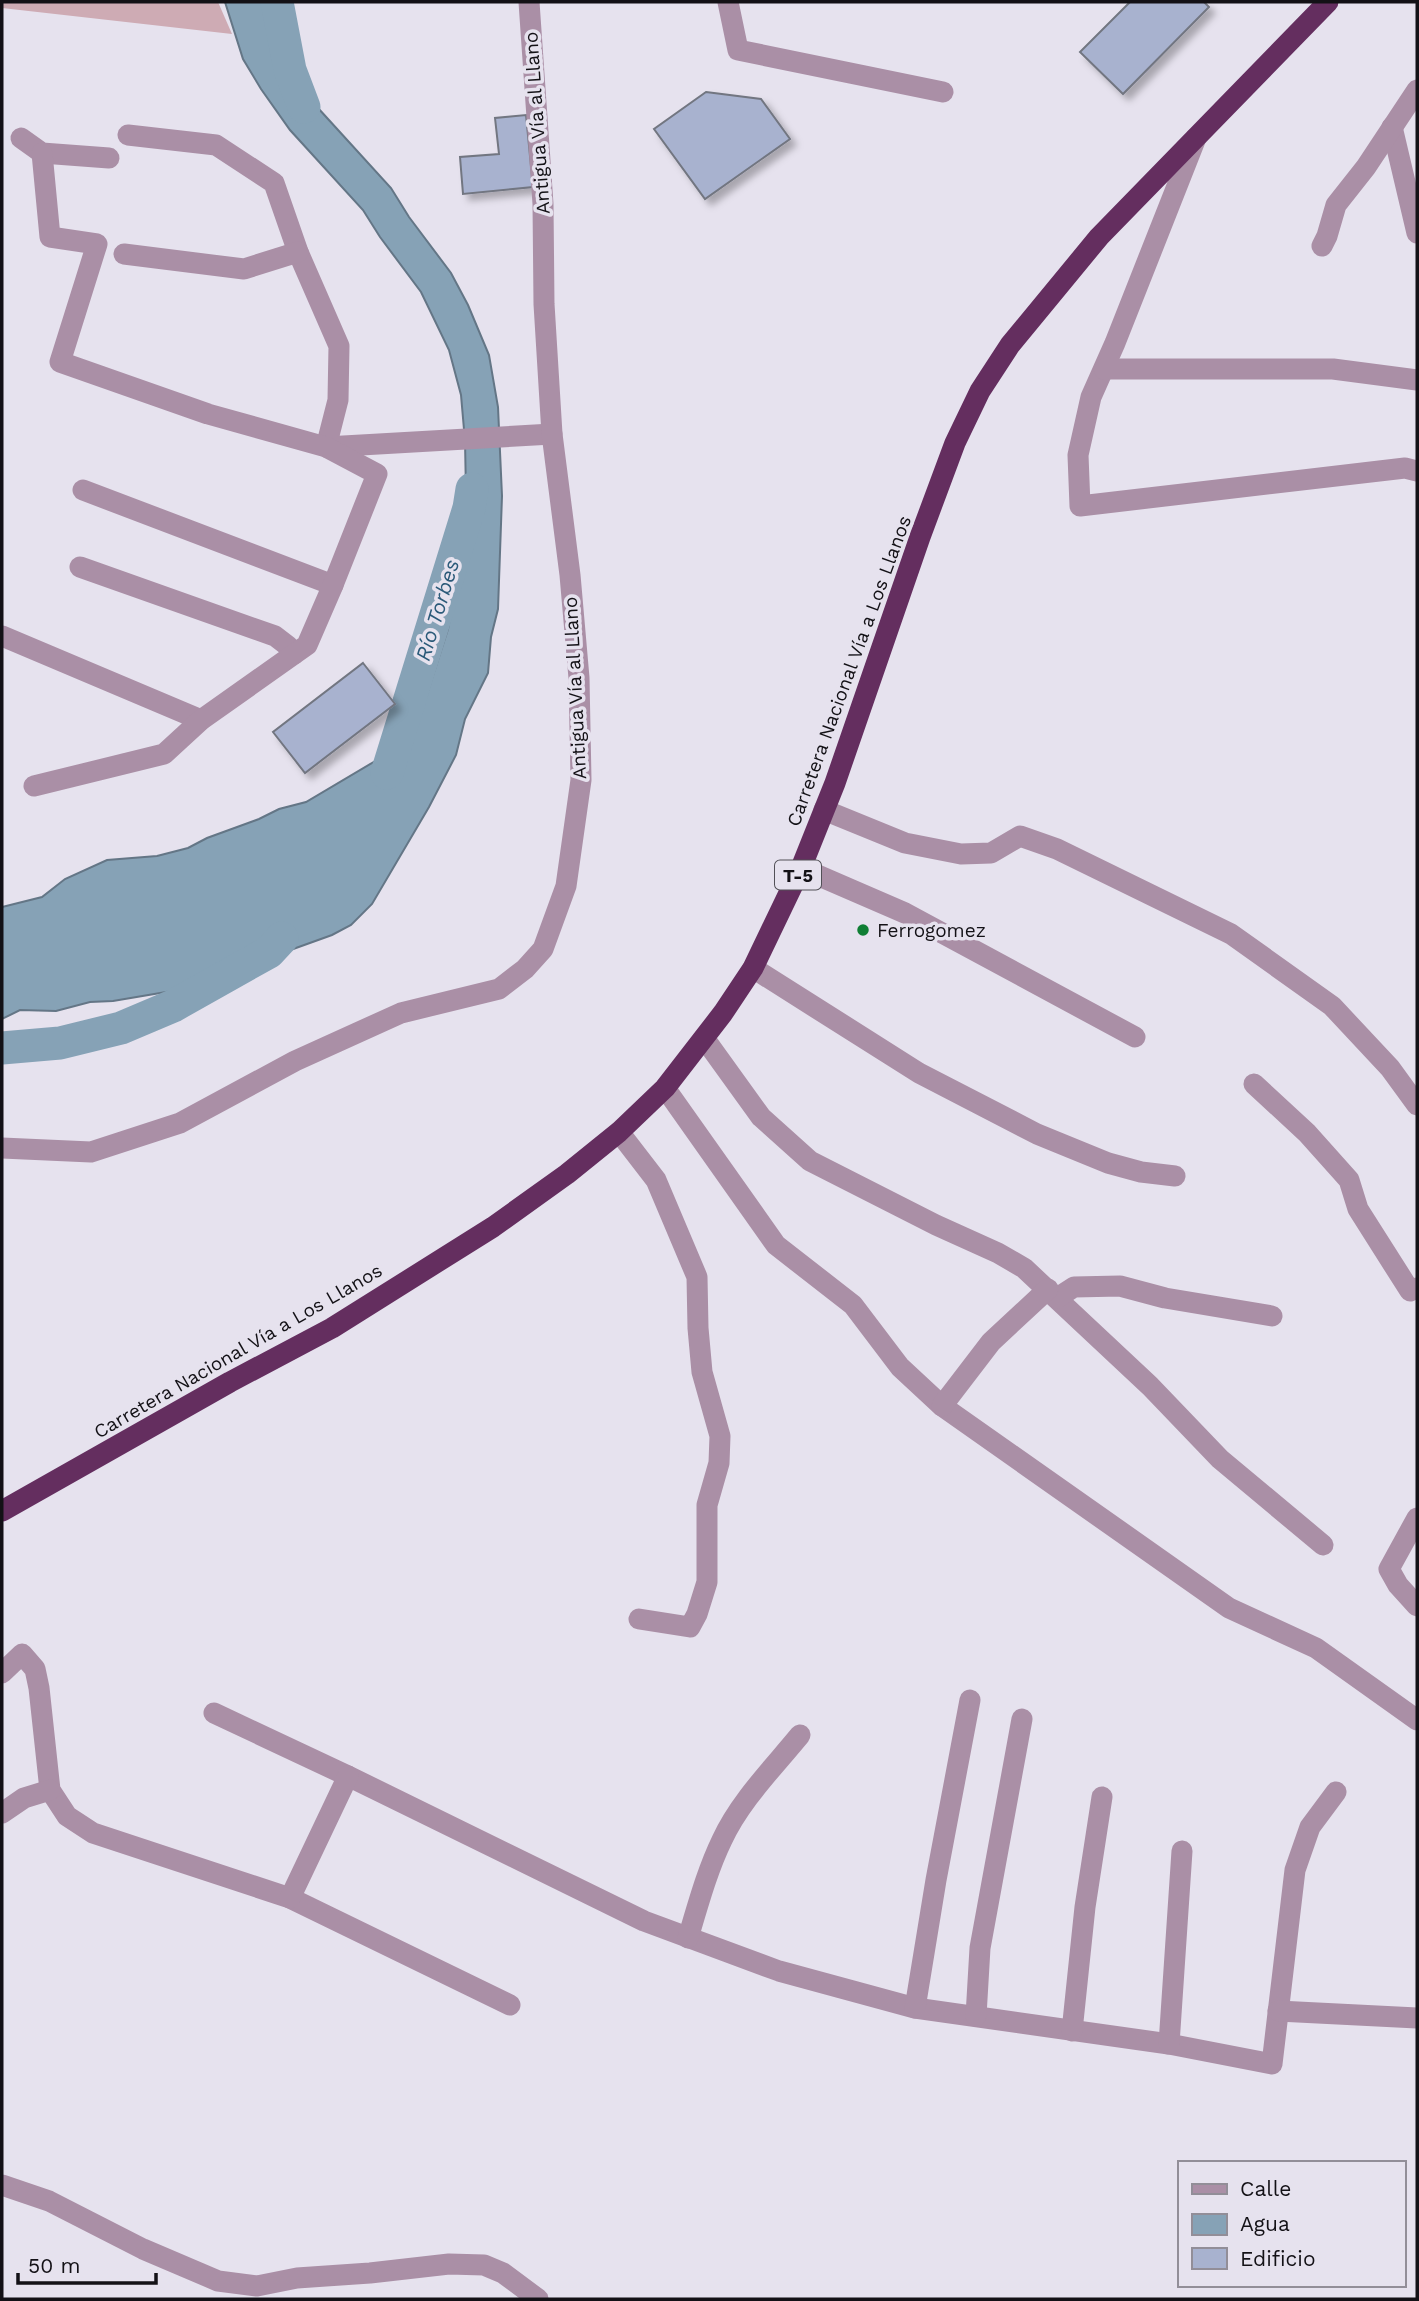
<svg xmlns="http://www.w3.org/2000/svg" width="1419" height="2301" font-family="'Work Sans',sans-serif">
<defs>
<filter id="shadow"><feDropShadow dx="6" dy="6" stdDeviation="3.5" flood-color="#0004"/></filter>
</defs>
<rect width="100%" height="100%" fill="#e6e2ee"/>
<polygon fill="#ceabb4" points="2,2 218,2 232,34 2,8"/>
<polygon fill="#86a2b6" stroke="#647686" stroke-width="2" points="225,2 262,2 275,42 300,83 318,108 391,188 409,217 451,273 468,305 489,355 498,407 502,496 498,609 491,637 488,673 465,719 456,755 429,807 372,904 351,925 332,935 271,957 206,974 172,991 113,1001 90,1002 56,1011 20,1010 2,1019 2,907 42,897 65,879 107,860 157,856 188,848 207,838 259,819 279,809 306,802 377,760 392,743 426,697 448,629 460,567 459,547 466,494 465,441 461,395 449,350 421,292 380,237 363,210 290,130 261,89 243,59"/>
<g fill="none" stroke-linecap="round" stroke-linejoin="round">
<g stroke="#86a2b6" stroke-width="33">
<polyline points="277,2 290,70 304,107"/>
<polyline points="387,773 469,508 472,489"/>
<polyline points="2,1048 60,1043 121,1028 173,1006 269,952 282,938"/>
</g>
</g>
<g fill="#a8b2cf" stroke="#727681" stroke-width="2" filter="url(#shadow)">
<polygon points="1130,2 1204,2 1209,7 1123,94 1080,52"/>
<polygon points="706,92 761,99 790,139 705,199 654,129"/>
<polygon points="526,115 533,187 463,194 460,157 499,154 495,118"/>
<polygon points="363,663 395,704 305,773 273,732"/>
</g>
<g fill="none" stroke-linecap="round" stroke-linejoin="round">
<g stroke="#aa8fa6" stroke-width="21">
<polyline points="728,2 738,50 943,92"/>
<polyline points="1392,127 1417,233"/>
<polyline points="128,135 216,145 274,183 298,252 339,346 338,400 326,447 552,434"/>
<polyline points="21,138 42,153 109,158"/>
<polyline points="1196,138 1115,343 1091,397 1078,455 1080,506 1405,468 1417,471"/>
<polyline points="1322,246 1327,236 1336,205 1366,167 1417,90"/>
<polyline points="124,254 244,269 298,252"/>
<polyline points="1104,369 1333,369 1417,380"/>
<polyline points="83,490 333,585"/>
<polyline points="80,567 275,636 288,646 294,654"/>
<polyline points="2,636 201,720"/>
<polyline points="34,786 164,754 201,720 307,645 333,585 377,474 326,447 208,414 60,362 97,244 50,237 42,153"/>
<polyline points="824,810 905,843 961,854 991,853 1020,836 1057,849 1231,934 1332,1006 1390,1068 1417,1105"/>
<polyline points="801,868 905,913 1135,1037"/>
<polyline points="753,968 919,1073 1037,1134 1108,1163 1141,1172 1175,1176"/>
<polyline points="704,1038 761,1117 810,1161 936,1225 998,1253 1024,1268 1150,1386 1220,1459 1323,1545"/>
<polyline points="1254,1084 1307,1133 1349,1180 1358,1209 1410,1291 1417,1288"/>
<polyline points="665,1088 776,1245 853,1305 900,1367 942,1406 1229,1608 1316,1648 1417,1720"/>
<polyline points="619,1132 656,1180 697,1277 698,1328 702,1372 720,1436 719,1463 707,1505 707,1582 697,1614 690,1627 639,1619"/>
<polyline points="2,1148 91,1152 180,1123 295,1061 401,1013 499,989 525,969 543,949 566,886 581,780 579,678 570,575 552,434 544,304 543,204 529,2"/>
<polyline points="1057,1298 1074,1287 1120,1286 1165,1298 1272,1316"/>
<polyline points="942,1406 991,1342 1048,1289"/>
<polyline points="1417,1518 1389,1569 1398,1585 1417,1606"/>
<polyline points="2,1673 22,1654 35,1669 39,1688 50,1790 67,1816 93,1833 290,1898 510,2005"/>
<polyline points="214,1713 348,1776 644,1921 779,1971 915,2008 1169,2044 1272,2064 1295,1870 1310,1827 1336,1792"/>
<polyline points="2,1813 24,1798 50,1790"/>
<polyline points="290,1898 348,1776"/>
<path d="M688,1938C698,1905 707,1871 722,1840C740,1801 773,1768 800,1735"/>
<polyline points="915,2008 936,1880 970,1700"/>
<polyline points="1278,2011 1417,2018"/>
<polyline points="976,2016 980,1948 1022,1719"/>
<polyline points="1072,2031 1085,1907 1102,1797"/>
<polyline points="1169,2044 1182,1851"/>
<polyline points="2,2185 49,2201 143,2249 218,2281 257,2286 297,2278 370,2273 449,2264 484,2265 503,2273 538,2299"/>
</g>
<polyline stroke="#642e5f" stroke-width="21" points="2,1511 230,1382 332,1328 493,1227 567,1174 619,1132 665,1088 723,1013 753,968 801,868 835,783 920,537 955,443 980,391 1010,345 1099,237 1328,2"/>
</g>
<circle fill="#0f7e34" stroke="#e6e2ee" stroke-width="2.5" cx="863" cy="930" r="7"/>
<g text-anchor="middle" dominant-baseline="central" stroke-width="7" stroke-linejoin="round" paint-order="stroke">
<rect fill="#e6e2ee" stroke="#525057" stroke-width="2" x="775" y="860.5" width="46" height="29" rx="5"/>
<g font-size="18" font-weight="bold" fill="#131116">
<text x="798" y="875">T-5</text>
</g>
<g font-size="19" fill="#131116" stroke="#e6e2ee">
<text transform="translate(537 123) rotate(-94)">Antigua Vía al Llano</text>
<text transform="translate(849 671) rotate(-70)">Carretera Nacional Vía a Los Llanos</text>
<text transform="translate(575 688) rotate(-93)">Antigua Vía al Llano</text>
<text transform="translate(238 1351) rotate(-30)">Carretera Nacional Vía a Los Llanos</text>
</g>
<g font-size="19" fill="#131116" stroke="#e6e2ee" text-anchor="start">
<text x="877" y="930">Ferrogomez</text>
</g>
<g font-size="21" font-style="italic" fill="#2b5a79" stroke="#e6e2ee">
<text transform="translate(437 610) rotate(-73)">Río Torbes</text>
</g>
</g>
<rect width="1419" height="2301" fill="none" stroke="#131116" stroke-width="7"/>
<rect x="1178" y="2161" width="228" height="126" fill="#e6e2ee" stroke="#928e98" stroke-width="2"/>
<rect x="1192" y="2184" width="35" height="10" fill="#aa8fa6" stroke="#928e98" stroke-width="2"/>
<text x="1240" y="2196" font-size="21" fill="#131116">Calle</text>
<rect x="1192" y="2214" width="35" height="21" fill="#86a2b6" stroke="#928e98" stroke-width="2"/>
<text x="1240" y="2231" font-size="21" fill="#131116">Agua</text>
<rect x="1192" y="2248" width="35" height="21" fill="#a8b2cf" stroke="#928e98" stroke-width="2"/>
<text x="1240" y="2266" font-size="21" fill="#131116">Edificio</text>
<path d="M18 2273v10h138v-10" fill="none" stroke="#131116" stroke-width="3.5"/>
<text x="28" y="2273" font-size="21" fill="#131116" stroke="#e6e2ee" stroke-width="5" paint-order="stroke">50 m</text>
</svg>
